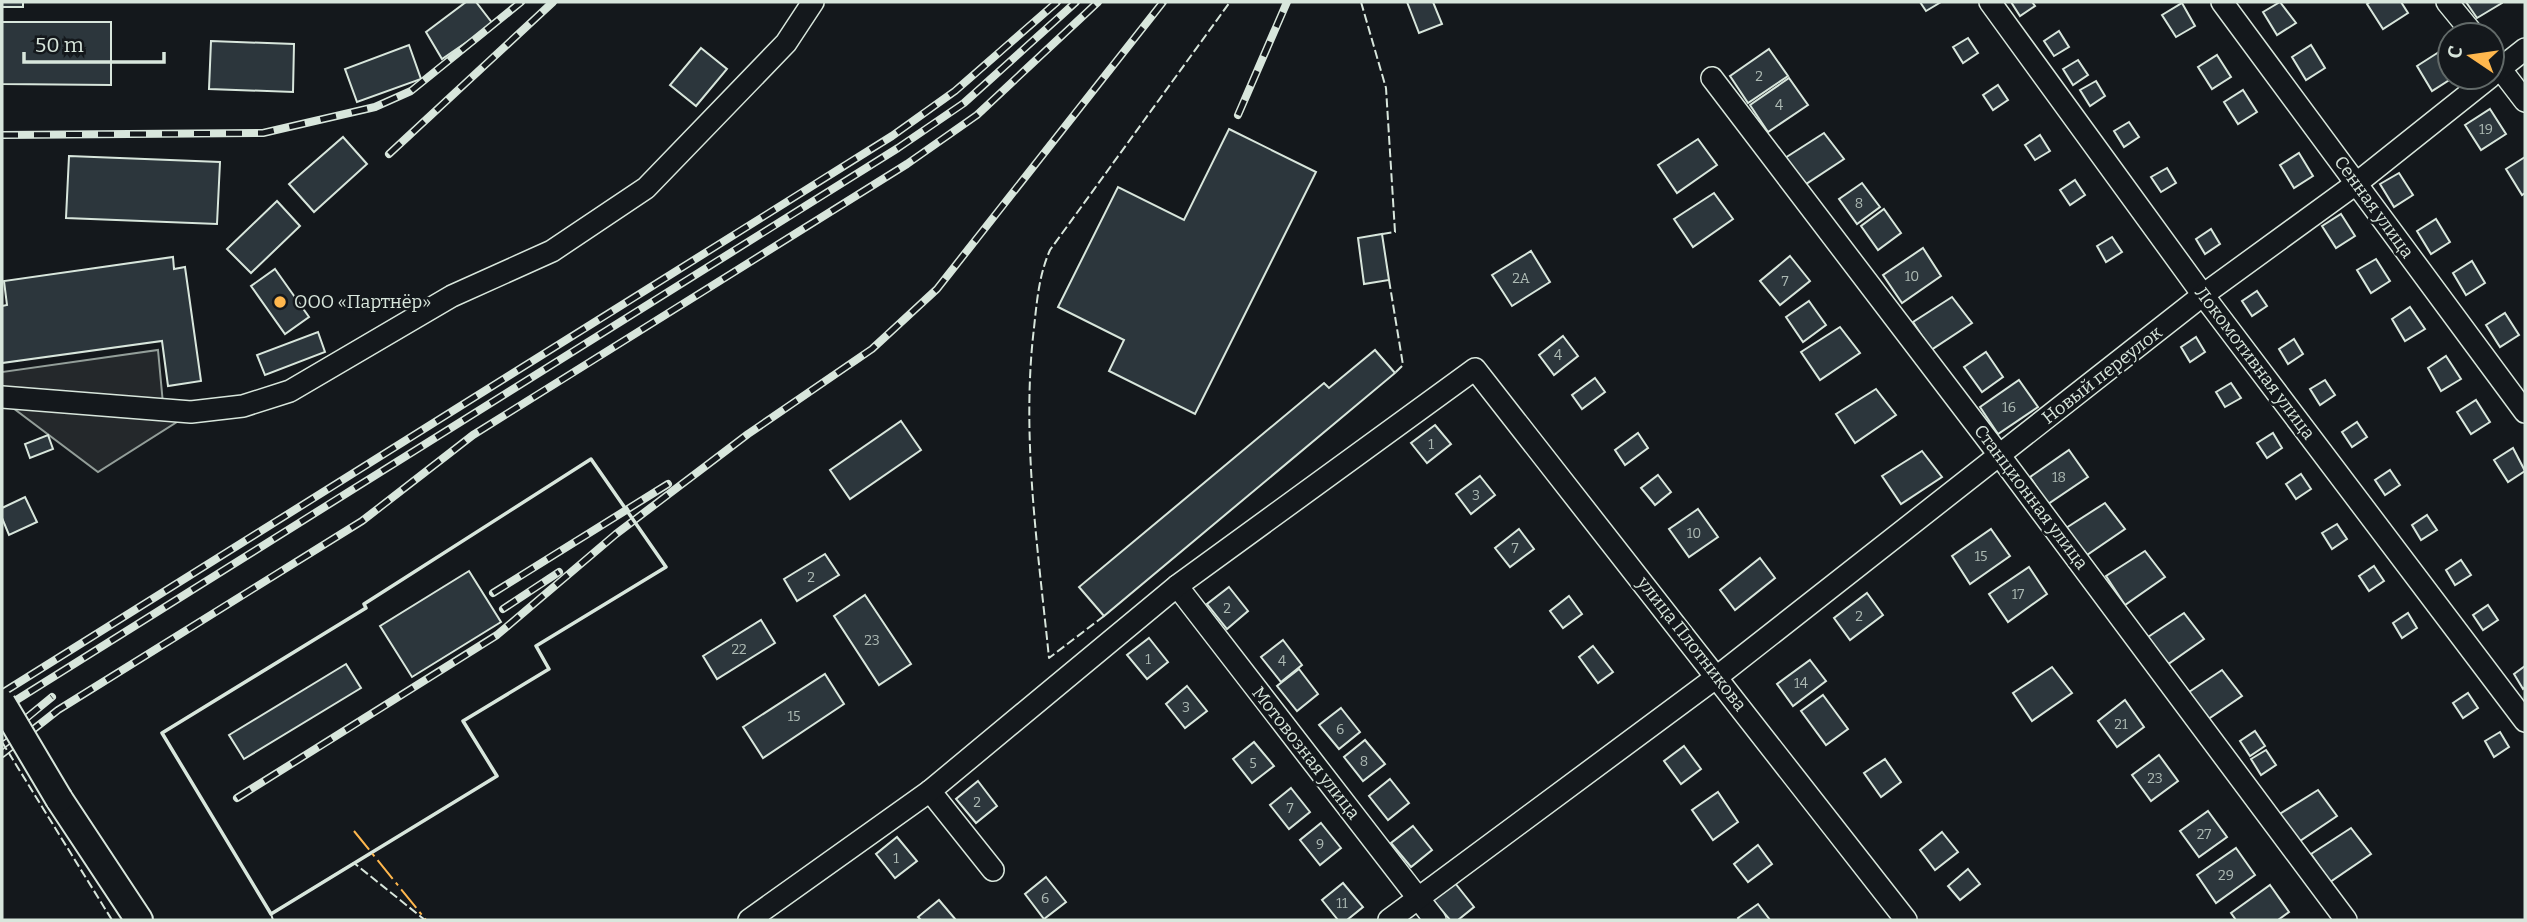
<svg xmlns="http://www.w3.org/2000/svg" width="2527" height="922" font-family="Bitter,serif">
<rect width="100%" height="100%" fill="#14181c"/>
<g fill="#24282b" stroke="#939e99" stroke-width="2">
<polygon points="158,350 163,404 2,391 2,372"/>
<polygon points="13,408 180,420 98,472"/>
</g>
<g fill="#2c363c" stroke="#d8e6dc" stroke-width="2">
<rect x="2" y="2" width="21" height="5"/>
<polygon points="466,2 476,2 493,24 442,59 426,32"/>
<polygon points="1407,2 1433,2 1442,24 1419,33"/>
<polygon points="1920,2 1941,2 1926,11"/>
<polygon points="2011,2 2032,2 2035,6 2020,16"/>
<polygon points="2280,2 2296,23 2277,35 2263,12"/>
<polygon points="2370,2 2401,2 2408,13 2383,29 2367,4"/>
<polygon points="2466,2 2502,2 2502,3 2477,18"/>
<polygon points="2182,3 2195,26 2176,37 2162,15"/>
<polygon points="2,22 111,22 111,85 2,84"/>
<polygon points="2059,31 2069,47 2054,56 2044,41"/>
<polygon points="1968,38 1978,53 1963,63 1953,47"/>
<polygon points="211,41 294,44 293,92 209,89"/>
<polygon points="409,45 421,79 357,102 345,69"/>
<polygon points="2311,45 2325,68 2306,80 2292,57"/>
<polygon points="701,48 727,69 696,106 670,85"/>
<polygon points="1769,49 1788,76 1748,103 1730,76"/>
<polygon points="2442,50 2450,62 2450,77 2454,77 2432,91 2417,66"/>
<polygon points="2217,55 2231,77 2212,89 2198,67"/>
<polygon points="2078,60 2088,75 2073,85 2063,69"/>
<polygon points="1789,78 1808,105 1768,132 1750,105"/>
<polygon points="2096,81 2105,96 2090,106 2080,90"/>
<polygon points="1998,85 2008,100 1993,110 1983,95"/>
<polygon points="2243,90 2257,112 2238,124 2224,102"/>
<polygon points="2490,109 2506,134 2481,150 2465,125"/>
<polygon points="2129,122 2139,137 2124,147 2114,131"/>
<polygon points="1229,129 1316,172 1195,414 1109,371 1124,340 1058,307 1118,187 1184,220"/>
<polygon points="1824,133 1844,159 1803,186 1785,158"/>
<polygon points="2040,135 2050,151 2035,160 2025,145"/>
<polygon points="343,137 367,164 314,212 289,184"/>
<polygon points="1698,139 1717,165 1677,193 1658,165"/>
<polygon points="2299,153 2313,176 2294,188 2280,165"/>
<polygon points="69,156 220,162 217,224 66,218"/>
<polygon points="2525,157 2525,193 2522,195 2506,169"/>
<polygon points="2167,168 2176,183 2161,192 2151,177"/>
<polygon points="2399,173 2413,195 2394,207 2380,184"/>
<polygon points="2075,180 2085,195 2070,205 2060,190"/>
<polygon points="1862,183 1880,207 1857,224 1839,199"/>
<polygon points="1714,193 1733,219 1693,247 1674,219"/>
<polygon points="277,201 300,226 251,273 227,249"/>
<polygon points="1884,209 1901,233 1878,250 1861,226"/>
<polygon points="2341,214 2355,236 2336,248 2322,226"/>
<polygon points="2436,219 2450,242 2431,254 2417,231"/>
<polygon points="2211,229 2220,244 2205,254 2196,239"/>
<polygon points="1382,234 1389,280 1364,284 1358,238"/>
<polygon points="2112,237 2122,252 2106,262 2097,246"/>
<polygon points="1923,248 1941,276 1902,303 1883,275"/>
<polygon points="1531,251 1550,282 1512,306 1492,275"/>
<polygon points="1790,256 1810,281 1780,305 1760,281"/>
<polygon points="173,257 174,269 185,267 201,381 168,386 162,341 2,363 2,306 7,305 4,281"/>
<polygon points="2376,259 2390,281 2371,293 2357,270"/>
<polygon points="2472,261 2485,283 2466,295 2453,273"/>
<polygon points="275,269 309,317 285,334 251,286"/>
<polygon points="2257,291 2267,306 2252,316 2242,301"/>
<polygon points="1952,297 1972,323 1931,350 1913,322"/>
<polygon points="1809,301 1826,325 1803,342 1786,317"/>
<polygon points="2410,307 2425,329 2405,341 2392,319"/>
<polygon points="2505,313 2519,335 2500,347 2486,325"/>
<polygon points="1840,327 1860,353 1820,380 1801,352"/>
<polygon points="318,332 325,352 265,375 257,355"/>
<polygon points="1563,336 1578,356 1554,375 1539,355"/>
<polygon points="2196,337 2205,352 2190,362 2181,347"/>
<polygon points="2294,339 2303,354 2288,364 2279,349"/>
<polygon points="1375,350 1395,373 1104,616 1079,587 1324,383 1329,388"/>
<polygon points="1986,352 2003,377 1982,392 1964,367"/>
<polygon points="2446,356 2461,379 2441,391 2428,368"/>
<polygon points="1595,378 1605,392 1582,409 1572,395"/>
<polygon points="2019,380 2038,407 1998,434 1980,407"/>
<polygon points="2325,380 2335,395 2320,405 2310,389"/>
<polygon points="2231,383 2241,398 2225,407 2216,392"/>
<polygon points="1876,389 1896,415 1855,443 1836,414"/>
<polygon points="2476,400 2490,422 2471,434 2457,412"/>
<polygon points="901,421 921,450 850,499 830,470"/>
<polygon points="2357,422 2367,437 2352,447 2342,432"/>
<polygon points="1435,425 1451,444 1427,463 1411,443"/>
<polygon points="1638,433 1648,448 1625,465 1615,450"/>
<polygon points="2273,433 2282,448 2267,458 2257,443"/>
<polygon points="48,435 53,449 30,458 25,444"/>
<polygon points="2513,448 2525,471 2508,482 2494,460"/>
<polygon points="2069,450 2088,477 2048,504 2030,477"/>
<polygon points="1922,451 1942,477 1901,504 1882,476"/>
<polygon points="2390,470 2400,485 2385,495 2375,480"/>
<polygon points="2301,474 2311,489 2296,499 2286,484"/>
<polygon points="1658,475 1671,492 1655,505 1641,488"/>
<polygon points="1480,476 1495,495 1471,514 1456,494"/>
<polygon points="25,497 37,522 9,535 2,518 2,508"/>
<polygon points="2105,503 2125,529 2084,557 2066,528"/>
<polygon points="1698,509 1718,537 1689,557 1669,529"/>
<polygon points="2427,515 2437,530 2421,540 2412,525"/>
<polygon points="2337,524 2347,539 2332,549 2322,533"/>
<polygon points="1519,529 1534,549 1510,567 1495,548"/>
<polygon points="1991,529 2010,556 1970,584 1952,556"/>
<polygon points="2145,551 2165,577 2125,605 2106,576"/>
<polygon points="825,554 839,575 797,601 784,579"/>
<polygon points="1760,558 1775,578 1735,610 1720,590"/>
<polygon points="2461,560 2471,575 2455,585 2446,570"/>
<polygon points="2374,566 2384,581 2369,591 2359,576"/>
<polygon points="2029,567 2047,594 2008,622 1989,594"/>
<polygon points="469,571 501,622 412,677 380,626"/>
<polygon points="1229,587 1248,611 1227,629 1207,604"/>
<polygon points="1867,593 1883,615 1850,640 1834,618"/>
<polygon points="865,595 911,664 879,685 834,616"/>
<polygon points="1569,596 1582,614 1563,628 1550,611"/>
<polygon points="2488,605 2498,620 2483,630 2473,615"/>
<polygon points="2184,613 2204,639 2164,667 2145,639"/>
<polygon points="2408,613 2417,628 2402,638 2393,623"/>
<polygon points="761,620 775,643 717,679 703,656"/>
<polygon points="1149,638 1168,662 1147,679 1127,655"/>
<polygon points="1283,640 1302,665 1281,682 1261,657"/>
<polygon points="1593,646 1613,672 1598,683 1579,657"/>
<polygon points="1810,660 1826,681 1793,706 1777,684"/>
<polygon points="346,664 361,688 244,759 229,735"/>
<polygon points="2525,666 2525,687 2523,689 2514,674"/>
<polygon points="2052,667 2072,693 2032,721 2013,693"/>
<polygon points="1299,669 1318,694 1297,711 1277,686"/>
<polygon points="2222,670 2242,696 2201,724 2183,696"/>
<polygon points="825,674 844,704 763,758 743,727"/>
<polygon points="1187,686 1207,711 1185,728 1166,704"/>
<polygon points="2468,693 2478,708 2463,718 2453,703"/>
<polygon points="1823,695 1848,729 1826,745 1801,711"/>
<polygon points="2125,700 2144,727 2117,747 2098,721"/>
<polygon points="1341,708 1360,732 1339,749 1319,725"/>
<polygon points="2255,731 2265,746 2250,756 2240,741"/>
<polygon points="2500,732 2509,747 2494,757 2485,741"/>
<polygon points="1365,740 1385,764 1363,781 1344,757"/>
<polygon points="1254,742 1274,766 1252,783 1233,759"/>
<polygon points="1684,746 1701,769 1681,784 1664,761"/>
<polygon points="2266,750 2276,765 2261,775 2251,759"/>
<polygon points="2159,755 2178,781 2151,801 2132,775"/>
<polygon points="1885,759 1901,782 1881,797 1864,773"/>
<polygon points="1390,779 1409,803 1388,820 1369,796"/>
<polygon points="978,781 997,806 976,823 956,799"/>
<polygon points="1291,788 1310,812 1289,829 1270,805"/>
<polygon points="2318,790 2337,816 2297,843 2278,815"/>
<polygon points="1718,792 1738,822 1713,840 1692,810"/>
<polygon points="2208,811 2227,837 2199,857 2180,831"/>
<polygon points="1321,823 1341,848 1320,865 1300,840"/>
<polygon points="1413,826 1432,850 1411,867 1391,843"/>
<polygon points="2351,828 2371,854 2330,882 2311,854"/>
<polygon points="1942,832 1958,852 1935,870 1920,850"/>
<polygon points="897,837 917,861 895,878 876,854"/>
<polygon points="1758,845 1772,864 1748,882 1734,864"/>
<polygon points="2236,848 2255,875 2216,903 2197,875"/>
<polygon points="1968,869 1980,884 1960,900 1948,886"/>
<polygon points="1046,877 1066,902 1044,919 1025,894"/>
<polygon points="1343,883 1363,907 1347,920 1338,920 1322,900"/>
<polygon points="1455,883 1474,907 1458,920 1450,920 1433,900"/>
<polygon points="2270,885 2289,912 2278,920 2236,920 2231,913"/>
<polygon points="939,900 956,920 921,920 918,917"/>
<polygon points="1758,904 1770,920 1739,920 1738,918"/>
</g>
<g fill="none" stroke-linecap="round" stroke-linejoin="round">
<defs>
<g id="minor">
<polyline points="1990,2 2203,295 2525,721"/>
<polyline points="2222,2 2525,412"/>
<polyline points="2447,2 2474,35"/>
<polyline points="2492,58 2525,101"/>
<polyline points="2492,75 2525,49"/>
<polyline points="1712,78 2000,456 2346,920"/>
<polyline points="2,397 191,412 243,406 290,391 452,296 552,251 646,188 786,43 813,2"/>
<polyline points="1177,586 1435,920"/>
<polyline points="930,791 993,870"/>
<polyline points="749,920 930,791 1177,586 1475,369 1906,920"/>
<polyline points="1389,920 1718,676 2203,295 2357,183 2490,77"/>
</g>
<polyline id="major" points="59,799 139,920"/>
</defs>
<use href="#minor" stroke="#d8e6dc" stroke-width="24"/>
<use href="#major" stroke="#d8e6dc" stroke-width="30"/>
<use href="#minor" stroke="#14181c" stroke-width="21"/>
<use href="#major" stroke="#14181c" stroke-width="26"/>
<defs>
<g id="rail">
<polyline points="1238,115 1287,2"/>
<polyline points="2,135 263,133 375,107 411,91 521,2"/>
<polyline points="389,154 553,2"/>
<polyline points="493,593 668,484"/>
<polyline points="503,609 559,572"/>
<polyline points="2,693 892,136 955,91 1057,2"/>
<polyline points="2,709 898,148 964,103 1076,2"/>
<polyline points="2,738 52,697"/>
<polyline points="2,754 58,710 362,521 473,435 907,164 977,115 1098,2"/>
<polyline points="237,798 497,635 616,534 748,434 872,349 937,289 1163,2"/>
</g>
</defs>
<use href="#rail" stroke="#d8e6dc" stroke-width="8"/>
<use href="#rail" stroke="#14181c" stroke-width="5" stroke-dasharray="16" stroke-linecap="butt"/>
<defs>
<polyline id="major-bridge" points="2,703 59,799"/>
</defs>
<use href="#major-bridge" stroke="#d8e6dc" stroke-width="30" stroke-linecap="butt"/>
<use href="#major-bridge" stroke="#14181c" stroke-width="26"/>
<g stroke="#d8e6dc" stroke-width="2" stroke-dasharray="9 3.5" stroke-linecap="butt">
<polyline points="1361,2 1386,88 1395,232 1382,234"/>
<polyline points="1389,280 1403,365 1395,373"/>
<path d="M1104,616L1049,658C1038,549 1021,436 1034,328C1037,300 1039,275 1050,250L1230,2"/>
<polyline points="2,742 112,920"/>
<polyline points="273,920 271,914 354,863 425,920"/>
</g>
<polygon stroke="#d8e6dc" stroke-width="3.5" points="591,459 666,567 536,646 549,669 463,721 497,776 271,914 162,733 366,608 364,604"/>
<polyline stroke="#ffb74d" stroke-width="2" stroke-dasharray="24 5 3.5 5" stroke-linecap="butt" points="354,831 426,920"/>
</g>
<circle fill="#ffb74d" stroke="#14181c" stroke-width="2.5" cx="280" cy="302" r="7"/>
<g text-anchor="middle" dominant-baseline="central" stroke-width="5" stroke-linejoin="round" paint-order="stroke">
<g font-size="14" fill="#adbab4">
<text x="1759" y="76">2</text>
<text x="1779" y="105">4</text>
<text x="2486" y="129">19</text>
<text x="1859" y="203">8</text>
<text x="1912" y="276">10</text>
<text x="1521" y="278">2А</text>
<text x="1785" y="281">7</text>
<text x="1558" y="355">4</text>
<text x="2009" y="407">16</text>
<text x="1431" y="444">1</text>
<text x="2059" y="477">18</text>
<text x="1476" y="495">3</text>
<text x="1694" y="533">10</text>
<text x="1515" y="548">7</text>
<text x="1981" y="556">15</text>
<text x="811" y="577">2</text>
<text x="2018" y="594">17</text>
<text x="1227" y="608">2</text>
<text x="1859" y="616">2</text>
<text x="872" y="640">23</text>
<text x="739" y="649">22</text>
<text x="1148" y="659">1</text>
<text x="1282" y="661">4</text>
<text x="1801" y="683">14</text>
<text x="1186" y="707">3</text>
<text x="794" y="716">15</text>
<text x="2121" y="724">21</text>
<text x="1340" y="729">6</text>
<text x="1364" y="761">8</text>
<text x="1253" y="763">5</text>
<text x="2155" y="778">23</text>
<text x="977" y="802">2</text>
<text x="1290" y="808">7</text>
<text x="2204" y="834">27</text>
<text x="1320" y="844">9</text>
<text x="896" y="858">1</text>
<text x="2226" y="875">29</text>
<text x="1045" y="898">6</text>
<text x="1342" y="903">11</text>
</g>
<g font-size="18" fill="#d8e6dc" stroke="#14181c">
<text transform="translate(2374 207) rotate(54)">Сенная улица</text>
<text transform="translate(2255 363) rotate(53)">Локомотивная улица</text>
<text transform="translate(2102 375) rotate(-38)">Новый переулок</text>
<text transform="translate(2031 497) rotate(53)">Станционная улица</text>
<text transform="translate(1692 644) rotate(52)">улица Плотникова</text>
<text transform="translate(1306 753) rotate(52)">Мотовозная улица</text>
</g>
<g font-size="18" fill="#d8e6dc" stroke="#14181c" text-anchor="start">
<text x="294" y="302">ООО «Партнёр»</text>
</g>
</g>
<rect width="2527" height="922" fill="none" stroke="#d8e6dc" stroke-width="7"/>
<g transform="translate(2471 56) rotate(283)"><circle r="33" fill="#14181c" stroke="#626a69" stroke-width="2"/>
<path d="M0-5L12 26L0 18L-12 26Z" fill="#ffb74d"/>
<text y="-10" font-size="19" font-weight="bold" text-anchor="middle" fill="#d8e6dc">С</text>
</g>
<path d="M24 52v10h140v-10" fill="none" stroke="#d8e6dc" stroke-width="3.5"/>
<text x="35" y="52" font-size="21" fill="#d8e6dc" stroke="#14181c" stroke-width="5" paint-order="stroke">50 m</text>
</svg>
